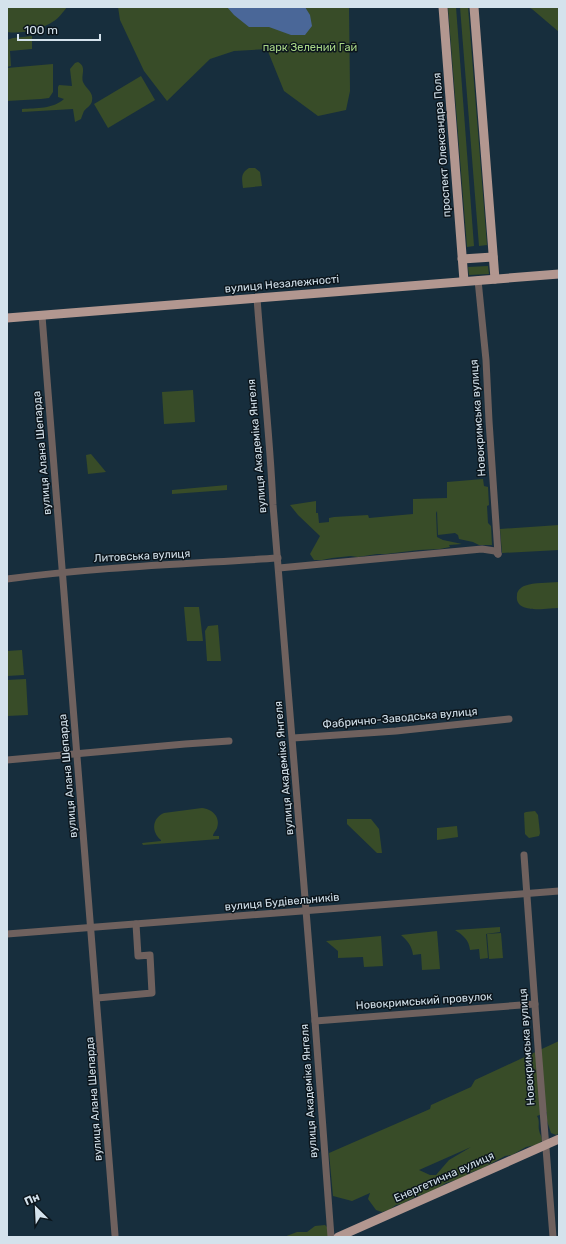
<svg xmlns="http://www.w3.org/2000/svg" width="566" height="1244" font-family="Rubik,sans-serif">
<rect width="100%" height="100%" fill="#172e3d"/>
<g fill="#384c28" fill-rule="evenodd">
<path d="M7,7H67C63,12 59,18 54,21C40,30 23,34 7,32Z"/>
<polygon points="118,7 349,7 350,91 346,110 318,116 284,91 267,49 234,51 210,59 167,101 144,71 120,20"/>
<polygon points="448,7 456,7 474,246 467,247"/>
<polygon points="460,7 468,7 487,245 479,246"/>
<polygon points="528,7 559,7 559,32 532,9"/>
<polygon points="32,36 32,49 10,51 11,66 7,67 7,40 13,38"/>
<path d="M78,62C87,67 81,74 83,82C86,89 94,92 92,101C91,106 87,107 84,111C83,113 82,116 81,119L75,122L73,109L22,112V109C36,108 53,109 64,99L58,97V87L59,85L72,86L70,69L75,63Z"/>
<polygon points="53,64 53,92 49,98 41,99 7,101 7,68"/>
<polygon points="141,76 155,100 108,128 94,104"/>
<path d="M249,168H255L260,172L262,186L243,188C242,180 240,173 249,168Z"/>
<polygon points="488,266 489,274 469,275 468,267"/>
<polygon points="193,390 195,422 164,424 162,392"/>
<polygon points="91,454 106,472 88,474 86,455"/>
<polygon points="483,479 484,486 488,487 489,505 487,506 488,523 491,526 492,545 479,545 473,542 459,539 458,535 455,533 438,535 437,511 436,513 437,537 443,540 462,544 449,545 450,547 440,549 419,550 386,554 377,554 358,557 351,556 332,558 322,560 314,560 310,554 320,536 298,515 290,505 316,501 316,513 318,513 319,523 329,522 329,518 334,517 368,515 369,518 413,514 413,499 447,498 447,482"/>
<polygon points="227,485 227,490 172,494 172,490"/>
<polygon points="559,525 559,550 502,553 500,529"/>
<path d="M559,582V608C548,608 514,615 517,595C517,591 520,588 524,586C535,582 548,583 559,582Z"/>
<polygon points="184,607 199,607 203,641 187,641"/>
<polygon points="218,625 221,661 207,661 205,631 208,626"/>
<polygon points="22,650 24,675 7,676 7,651"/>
<polygon points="26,679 28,715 7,716 7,680"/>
<path d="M202,808C212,809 221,817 217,828C216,831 213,833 213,836H219V839L143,845L142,843L161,841V840C151,832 152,818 164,813Z"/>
<polygon points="535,811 538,815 540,833 539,836 529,838 525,834 524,813 526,812"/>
<polygon points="347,819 371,819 379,829 382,853 377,853 347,824"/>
<polygon points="457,826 458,837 437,840 437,828"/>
<path d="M500,927V932L486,934L488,958L480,959L479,949L470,950C469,940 463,935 455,930Z"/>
<path d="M437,931L440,969L422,970L421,954L413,955C412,946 407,940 401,935Z"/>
<polygon points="501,933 503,958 489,959 487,934"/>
<polygon points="381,936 383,966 364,967 363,957 338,958 338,951 326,941"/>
<path d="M559,1041V1133L556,1135L551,1133L547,1121V1112L537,1116C540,1121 538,1125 539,1130C540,1135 542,1136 542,1141L536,1145L526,1147L512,1155L505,1156L483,1168L470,1173L463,1178L446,1183L433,1191L415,1197L402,1204L396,1205L389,1210L382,1212L376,1210L368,1199L370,1193L352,1201L333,1196L329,1153L430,1109L431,1105L471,1087L475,1080ZM471,1147L449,1160L436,1175H430L419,1170Z"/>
<polygon points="325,1225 329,1229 329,1237 284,1237 297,1232 307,1232 315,1226"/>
</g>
<polygon fill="#4a6798" points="227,7 305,7 310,15 312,26 305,35 291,35 269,27 249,27 234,15"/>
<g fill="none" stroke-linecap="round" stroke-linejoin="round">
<g stroke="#6f615e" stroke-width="7">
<polyline points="478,280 486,360 489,421 498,554"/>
<path d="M257,298C262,367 270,436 273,505L315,1021L331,1237"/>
<polyline points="42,316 115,1235"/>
<polyline points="279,568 482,549 495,551 498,554"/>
<path d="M7,579C97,567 187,564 278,558"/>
<polyline points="293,738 396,731 509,719"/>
<polyline points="7,760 185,744 229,741"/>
<polyline points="524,855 538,1047 553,1237"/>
<polyline points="7,934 559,891"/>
<polyline points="97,998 152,993 150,955 138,956 136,924"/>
<polyline points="315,1021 535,1004"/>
</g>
<g stroke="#b29790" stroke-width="9">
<polyline points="443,7 464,281"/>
<polyline points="474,7 495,279"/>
<polyline points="462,259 493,257"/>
<polyline points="7,318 559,274"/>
<polyline points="338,1237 559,1139"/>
</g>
</g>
<g text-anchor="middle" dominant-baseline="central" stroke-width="3" stroke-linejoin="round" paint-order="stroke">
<g font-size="11" fill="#a9d687" stroke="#0b151c">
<text x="310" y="47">парк Зелений Гай</text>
</g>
<g font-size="11" fill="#d4e2ec" stroke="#0b151c">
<text transform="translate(442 145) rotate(-94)">проспект Олександра Поля</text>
<text transform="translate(282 284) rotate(-5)">вулиця Незалежності</text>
<text transform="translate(478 418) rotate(-94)">Новокримська вулиця</text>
<text transform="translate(257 446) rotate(-95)">вулиця Академіка Янгеля</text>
<text transform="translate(42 453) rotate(-95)">вулиця Алана Шепарда</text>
<text transform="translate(142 556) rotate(-3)">Литовська вулиця</text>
<text transform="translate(400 718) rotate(-5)">Фабрично-Заводська вулиця</text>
<text transform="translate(284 768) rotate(-95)">вулиця Академіка Янгеля</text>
<text transform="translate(68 776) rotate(-95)">вулиця Алана Шепарда</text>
<text transform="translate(282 902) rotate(-5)">вулиця Будівельників</text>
<text transform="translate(424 1001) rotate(-4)">Новокримський провулок</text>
<text transform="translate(527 1047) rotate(-94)">Новокримська вулиця</text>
<text transform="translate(309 1091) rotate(-94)">вулиця Академіка Янгеля</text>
<text transform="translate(94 1099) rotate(-94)">вулиця Алана Шепарда</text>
<text transform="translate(444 1177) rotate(-24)">Енергетична вулиця</text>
</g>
</g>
<rect width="566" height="1244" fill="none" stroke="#d4e2ec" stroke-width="16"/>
<g transform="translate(36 1208) rotate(336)" stroke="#0b151c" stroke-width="3" paint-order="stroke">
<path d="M0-3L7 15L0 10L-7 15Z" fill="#d4e2ec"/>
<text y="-6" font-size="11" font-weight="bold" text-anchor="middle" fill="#d4e2ec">Пн</text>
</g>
<path d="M18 34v6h82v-6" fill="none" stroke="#d4e2ec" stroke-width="2"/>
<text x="24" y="34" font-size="12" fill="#d4e2ec" stroke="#0b151c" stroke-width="3" paint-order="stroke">100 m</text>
</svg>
